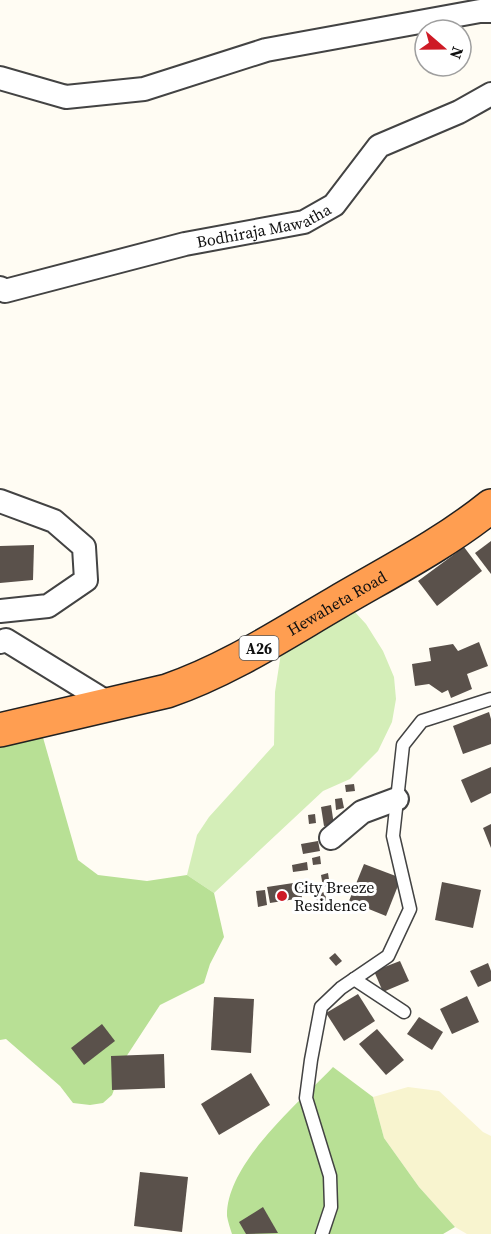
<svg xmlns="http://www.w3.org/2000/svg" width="491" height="1234" font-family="'Source Serif 4',serif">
<rect width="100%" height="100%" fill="#fffcf3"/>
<polygon fill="#f8f4cf" points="408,1087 439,1091 483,1132 491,1136 491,1234 467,1234 455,1227 419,1187 384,1138 373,1097"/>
<polygon fill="#d4eeb8" points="354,611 366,624 383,651 394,677 396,699 392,722 378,751 350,779 323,791 214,893 187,875 197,835 209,817 274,745 275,692 281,653"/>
<g fill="#b8e095">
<polygon points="42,734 78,860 98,875 147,881 187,875 214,893 224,937 210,964 204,983 160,1005 126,1057 112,1095 103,1103 90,1105 73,1103 60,1086 6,1039 0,1040 0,746"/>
<path d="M333,1067L373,1097L384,1138L419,1187L455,1227L443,1234H232C230,1228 228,1222 227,1216C226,1163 299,1103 333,1067Z"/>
</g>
<g fill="#5a514b">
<polygon points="491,541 491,574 475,553"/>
<polygon points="34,545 33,580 0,583 0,546"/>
<polygon points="464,547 482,571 437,606 418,581"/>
<polygon points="479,642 488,666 467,674 472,689 451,698 448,690 442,693 429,684 415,686 412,664 431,661 429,648 453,644 458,651"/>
<polygon points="489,712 491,719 491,744 463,754 453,726"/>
<polygon points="491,767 491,793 471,803 461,780"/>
<polygon points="354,784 355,791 346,792 345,785"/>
<polygon points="342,798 344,808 336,810 335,799"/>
<polygon points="331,805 334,825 324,826 321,807"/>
<polygon points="315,814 316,823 309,824 308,815"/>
<polygon points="491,824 491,848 483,828"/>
<polygon points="318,841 320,851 303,854 301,844"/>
<polygon points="320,856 321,864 313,865 312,858"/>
<polygon points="307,862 308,870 293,872 292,865"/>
<polygon points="364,864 401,878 386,916 349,901"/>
<polygon points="328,873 330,886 323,887 321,875"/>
<polygon points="300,882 302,898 270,903 267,887"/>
<polygon points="442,882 481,890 473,928 435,920"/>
<polygon points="265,890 267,905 258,907 256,891"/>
<polygon points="325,892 327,907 317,908 315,894"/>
<polygon points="335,953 342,961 336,966 329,958"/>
<polygon points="400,961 409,981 383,992 374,971"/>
<polygon points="488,963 491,971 491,981 478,987 470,971"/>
<polygon points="358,994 375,1021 344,1041 326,1013"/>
<polygon points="467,996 479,1022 452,1034 440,1009"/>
<polygon points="214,997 254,999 251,1053 211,1050"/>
<polygon points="419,1017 443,1032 432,1050 407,1034"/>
<polygon points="102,1024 115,1041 84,1065 71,1048"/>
<polygon points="377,1029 404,1060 386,1075 359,1044"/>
<polygon points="164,1054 165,1088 112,1090 111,1056"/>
<polygon points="251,1073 270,1105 219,1135 201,1104"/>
<polygon points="140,1172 188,1177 182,1232 134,1226"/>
<polygon points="263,1207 278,1233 246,1234 239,1222"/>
</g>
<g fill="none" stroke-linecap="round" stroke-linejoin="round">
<defs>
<g id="lane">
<polyline points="354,979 404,1012"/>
<polyline points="322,1234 331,1207 330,1176 306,1098 311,1060 321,1007 341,988 388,956 410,909 393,836 403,745 422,721 491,699"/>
</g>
<g id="street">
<polyline points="0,78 66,97 144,89 266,50 480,11 491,11"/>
<path id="s1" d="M0,288L5,291L185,244L304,222L334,205L379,146L459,112L491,94"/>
<polyline points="0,501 54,521 84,547 86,580 48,606 0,611"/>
<polyline points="0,642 6,640 110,704"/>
<polyline points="331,838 362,812 397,799"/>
</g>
<g id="highway">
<path id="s2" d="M0,730L167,691C228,670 281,635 336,603C389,572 444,544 491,506"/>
</g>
</defs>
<use href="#lane" stroke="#434343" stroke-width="15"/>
<use href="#street" stroke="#434343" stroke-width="26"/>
<use href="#highway" stroke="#212121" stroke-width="36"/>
<use href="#lane" stroke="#fff" stroke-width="12"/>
<use href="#street" stroke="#fff" stroke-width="22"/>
<use href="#highway" stroke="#ff9e51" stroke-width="33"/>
</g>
<circle fill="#ce1a25" stroke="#fff" stroke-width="2" cx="282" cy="896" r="6"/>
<g text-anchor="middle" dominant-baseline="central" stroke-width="6" stroke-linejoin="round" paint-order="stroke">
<rect fill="#fff" stroke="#585858" stroke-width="1.5" x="239.5" y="636" width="39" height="24" rx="4.5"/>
<g font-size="15" font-weight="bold" fill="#101010">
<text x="259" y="648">A26</text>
</g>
<g font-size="16" fill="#101010" stroke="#fff">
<text stroke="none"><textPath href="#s1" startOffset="273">Bodhiraja Mawatha</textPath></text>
<text stroke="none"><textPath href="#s2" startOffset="363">Hewaheta Road</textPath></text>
</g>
<g font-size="16" fill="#101010" stroke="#fff" text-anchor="start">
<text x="294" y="887">City Breeze<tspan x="294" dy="18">Residence</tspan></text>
</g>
</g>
<g transform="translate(443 48) rotate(110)"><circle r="28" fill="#ffffff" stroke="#9f9f9f" stroke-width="1.5"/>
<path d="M0-4.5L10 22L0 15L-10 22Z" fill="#ce1a25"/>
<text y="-9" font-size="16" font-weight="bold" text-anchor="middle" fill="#101010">N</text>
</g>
</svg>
